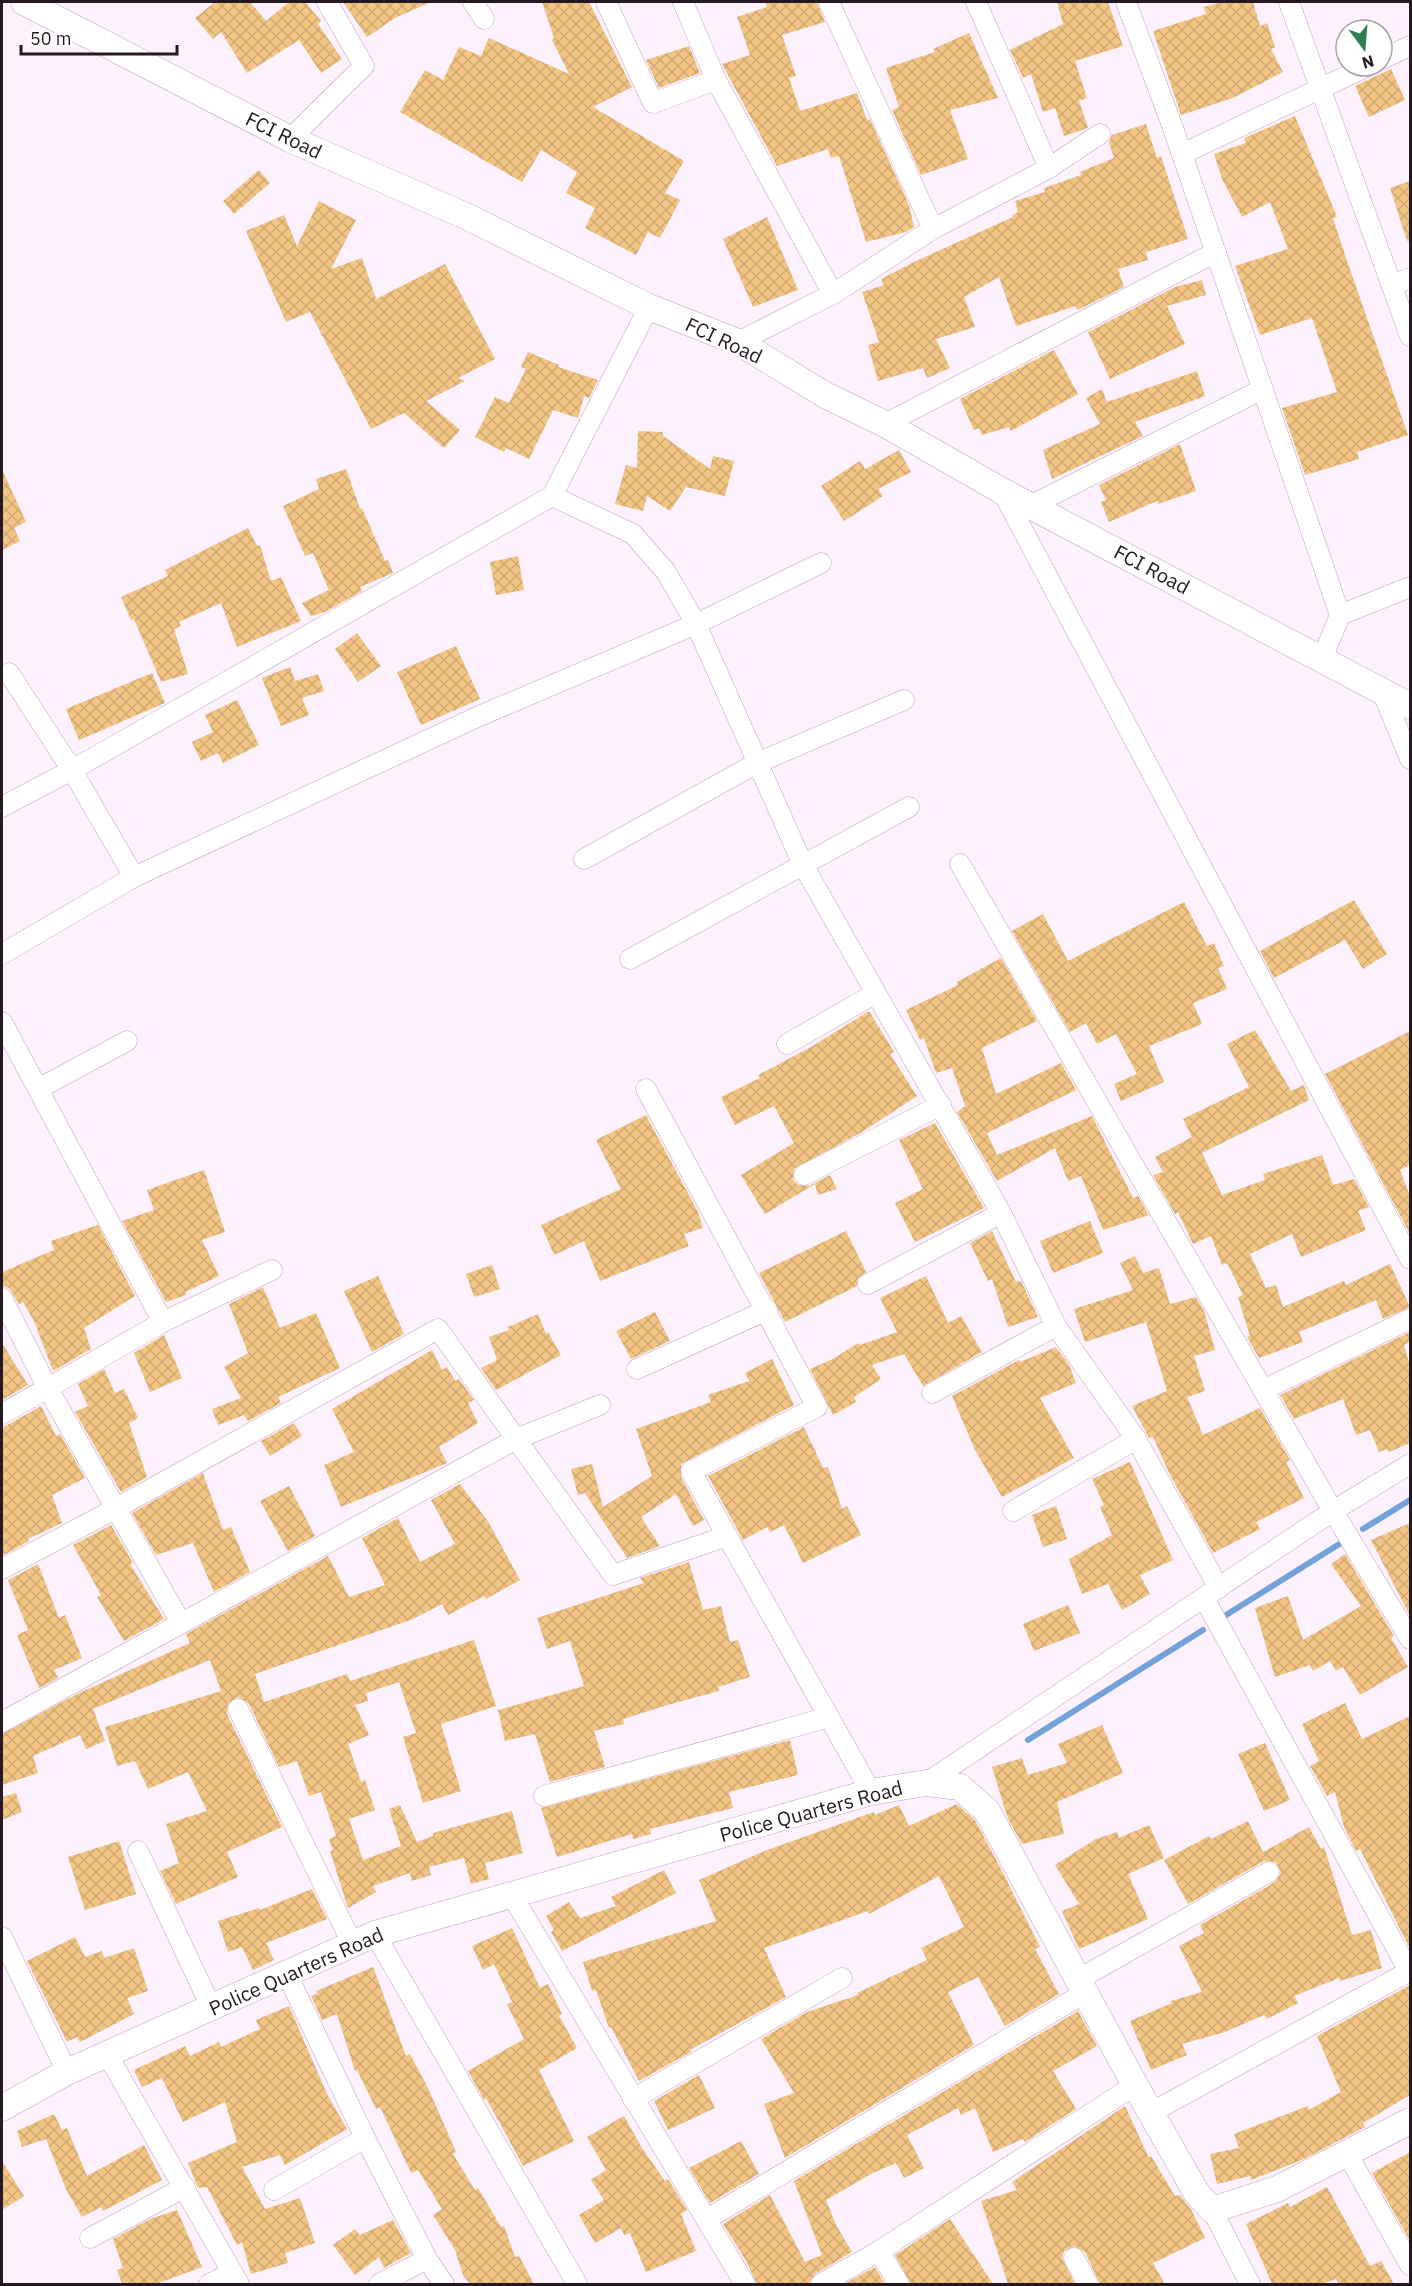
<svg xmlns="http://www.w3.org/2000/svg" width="1412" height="2286" font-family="'IBM Plex Sans',sans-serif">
<defs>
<pattern id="building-cross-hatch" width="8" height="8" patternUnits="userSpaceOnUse" patternTransform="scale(1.5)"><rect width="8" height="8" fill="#f3c584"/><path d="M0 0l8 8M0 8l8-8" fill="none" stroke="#d0a972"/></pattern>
</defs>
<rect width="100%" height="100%" fill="#fdf1fd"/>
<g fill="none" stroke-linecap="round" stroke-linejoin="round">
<g stroke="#73a1da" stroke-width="6">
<polyline points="1363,1529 1410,1500"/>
<polyline points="1226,1615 1341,1543"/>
<polyline points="1028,1740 1203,1630"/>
</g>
</g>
<g fill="url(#building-cross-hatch)">
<polygon points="215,2 250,2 266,21 289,2 305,2 321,21 318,24 342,59 321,73 299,40 247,73 221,32 213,39 195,18"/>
<polygon points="343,2 431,2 395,18 367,37"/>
<polygon points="542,2 589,2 632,87 593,107 684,161 665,193 680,200 660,238 648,232 636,255 585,228 595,208 566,193 577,172 541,150 522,182 400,112 425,70 443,80 459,47 481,56 489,38 569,74 552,40 554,38"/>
<polygon points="765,2 817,2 825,22 782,35 796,76 789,78 800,111 857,93 867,120 870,119 909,205 914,227 906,232 866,242 839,156 831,158 828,149 777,166 722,64 750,55 737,17 767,7"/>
<polygon points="1057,2 1108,2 1123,46 1075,61 1087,98 1079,101 1088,128 1064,136 1055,108 1043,112 1031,74 1023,78 1010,50 1063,24"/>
<polygon points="1222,2 1253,2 1260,26 1267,23 1275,47 1271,49 1283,72 1233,98 1181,115 1153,31 1206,14 1204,7"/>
<polygon points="969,33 998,98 950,110 968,159 921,175 892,110 899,107 886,68 935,52 933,49"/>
<polygon points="689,46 700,73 659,88 646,60"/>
<polygon points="1391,69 1405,100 1369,117 1355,86"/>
<polygon points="1295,116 1337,217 1333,218 1347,261 1408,435 1357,452 1359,459 1305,475 1282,408 1337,392 1312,318 1260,335 1235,266 1288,249 1270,202 1242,217 1222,179 1214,154 1246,143 1244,138"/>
<polygon points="1146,124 1157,158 1161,156 1188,239 1146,252 1148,260 1118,269 1124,287 1078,310 1075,306 1016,326 999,277 964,297 975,327 936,339 950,368 927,378 923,368 878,381 868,345 879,342 862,292 884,285 881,279 914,262 1013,217 1012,215 1018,212 1015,201 1045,192 1044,188 1081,175 1080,172 1114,158 1109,142 1112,135"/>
<polygon points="259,170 270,183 234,214 223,201"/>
<polygon points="1410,181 1410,241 1407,241 1390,188"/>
<polygon points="319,201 356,220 331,269 362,258 376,299 445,264 495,359 458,378 465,381 426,401 460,430 444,448 404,413 371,429 310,312 286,322 246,231 284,215 297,246"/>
<polygon points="767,217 798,290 753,307 723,239"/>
<polygon points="1202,280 1206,295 1167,306 1185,344 1110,379 1088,332 1175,287"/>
<polygon points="1054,350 1078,394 1011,431 1009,427 982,435 979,428 974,430 960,399"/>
<polygon points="528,352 559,365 558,367 598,380 589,398 584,396 578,418 553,410 529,459 506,448 504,452 475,437 495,397 509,403 526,369 521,367"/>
<polygon points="1197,371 1205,396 1135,422 1143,436 1052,479 1043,450 1100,424 1086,398 1102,389 1107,402"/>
<polygon points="638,431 663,432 663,436 710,469 713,456 734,461 725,496 686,487 670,511 647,496 643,511 615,504 626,465 637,468"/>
<polygon points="1180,444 1196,491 1158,504 1157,501 1109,522 1101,502 1106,500 1099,485"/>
<polygon points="899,450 911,472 878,489 883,496 844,521 821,486 860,461 865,469"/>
<polygon points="2,469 26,522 14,528 20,541 2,550"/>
<polygon points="346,469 360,509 362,508 385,561 388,560 393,573 360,587 362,591 325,612 311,616 302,603 329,590 313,553 305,556 283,506 319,489 316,479"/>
<polygon points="248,528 257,546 260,545 271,581 281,577 301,621 237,647 221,603 179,622 181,626 174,629 188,674 161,682 134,619 131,620 121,597 168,576 165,570"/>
<polygon points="518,556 524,590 496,595 490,562"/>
<polygon points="357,633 381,666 358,682 335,649"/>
<polygon points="456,646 480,699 421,725 397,672"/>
<polygon points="290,667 295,681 318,674 324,691 302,698 309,715 281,726 262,678"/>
<polygon points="152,673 165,703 79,740 66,709"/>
<polygon points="237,700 259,745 223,763 218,753 201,761 192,742 213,732 205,715"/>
<polygon points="1354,900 1387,954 1363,969 1345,940 1274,978 1260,951"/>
<polygon points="1184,902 1207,946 1214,943 1224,966 1218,968 1227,989 1193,1003 1202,1024 1149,1046 1164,1082 1121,1101 1114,1084 1137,1074 1116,1034 1097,1044 1086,1023 1070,1032 1012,931 1043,914 1068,961"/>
<polygon points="1001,958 1037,1021 982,1048 996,1094 1061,1063 1076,1090 987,1133 997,1155 1092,1116 1133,1198 1138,1196 1149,1215 1103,1230 1081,1176 1068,1181 1055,1148 997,1181 957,1112 965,1106 952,1068 936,1073 924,1038 920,1040 906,1010 958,985 957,982"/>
<polygon points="869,1011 894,1052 890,1054 917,1096 862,1132 794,1169 793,1180 798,1185 809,1186 830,1175 837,1189 818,1195 815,1184 765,1214 741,1175 794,1143 774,1106 735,1125 721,1097 760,1078 758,1075 811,1047"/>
<polygon points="1255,1030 1291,1091 1304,1085 1309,1100 1202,1153 1222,1195 1265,1180 1263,1174 1322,1155 1333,1185 1354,1179 1369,1207 1358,1211 1366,1230 1301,1257 1292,1234 1250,1254 1266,1288 1276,1285 1283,1307 1344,1281 1346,1285 1390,1264 1410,1307 1383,1319 1376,1300 1299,1332 1303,1342 1259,1358 1247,1337 1250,1336 1238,1297 1243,1295 1227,1263 1222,1265 1211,1236 1193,1244 1178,1212 1175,1214 1153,1175 1163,1172 1155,1157 1192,1137 1183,1119 1249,1087 1227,1044"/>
<polygon points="1410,1031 1410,1165 1400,1170 1410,1196 1410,1234 1325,1074"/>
<polygon points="646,1115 698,1212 703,1228 684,1234 689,1246 600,1281 584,1241 554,1255 541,1225 621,1189 596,1140"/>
<polygon points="935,1123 984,1208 915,1242 895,1203 923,1189 899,1140"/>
<polygon points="204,1170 225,1232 202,1240 219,1276 185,1292 186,1295 166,1302 122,1221 154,1210 147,1190"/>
<polygon points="1090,1221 1103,1253 1053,1273 1040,1241"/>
<polygon points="98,1225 135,1296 84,1328 91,1349 53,1371 34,1321 23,1302 19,1304 9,1288 2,1286 2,1272 54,1250 51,1241"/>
<polygon points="846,1231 866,1272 858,1278 857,1286 785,1322 759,1273"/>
<polygon points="992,1231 1016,1282 1021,1281 1038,1317 1008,1327 992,1279 988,1281 970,1243"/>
<polygon points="1135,1256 1143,1273 1159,1268 1170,1304 1196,1297 1204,1311 1215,1350 1194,1356 1205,1391 1187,1397 1203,1435 1260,1408 1290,1460 1286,1462 1304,1498 1256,1522 1260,1529 1213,1553 1170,1475 1153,1437 1149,1438 1132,1406 1167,1391 1146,1322 1085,1342 1074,1309 1133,1290 1120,1263"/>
<polygon points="492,1265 500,1289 474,1297 466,1274"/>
<polygon points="378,1276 404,1334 372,1352 344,1291"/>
<polygon points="926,1276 948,1323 961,1316 982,1352 923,1386 904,1354 872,1365 881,1379 854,1397 856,1402 833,1415 810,1369 833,1359 858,1343 860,1345 897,1332 880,1298"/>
<polygon points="263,1287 280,1328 316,1313 340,1368 278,1397 281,1403 248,1421 244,1415 218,1425 212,1409 241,1398 224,1367 248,1353 229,1304"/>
<polygon points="655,1312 670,1341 631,1359 616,1331"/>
<polygon points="538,1314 546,1334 548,1332 561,1355 496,1390 481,1368 497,1360 489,1337 509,1330 508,1327"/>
<polygon points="1410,1332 1410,1342 1404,1345 1410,1366 1410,1443 1389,1452 1387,1449 1379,1452 1370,1430 1356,1435 1343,1399 1294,1419 1280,1395"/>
<polygon points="164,1335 182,1378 150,1392 134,1353"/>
<polygon points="2,1343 28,1385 2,1400"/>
<polygon points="1056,1347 1069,1365 1076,1383 1040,1398 1074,1458 1002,1497 975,1450 952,1396 1019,1360 1020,1362"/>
<polygon points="432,1350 442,1370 447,1367 455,1381 459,1379 474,1400 468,1403 478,1423 439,1447 447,1463 341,1507 324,1465 354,1452 332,1409"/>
<polygon points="772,1359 794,1405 681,1464 681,1477 704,1520 693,1526 676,1494 641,1517 660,1546 627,1558 585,1493 578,1495 571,1469 592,1464 603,1507 652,1476 636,1429 711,1402 708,1395 749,1381 745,1373"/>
<polygon points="104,1369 115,1393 124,1389 138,1418 129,1423 147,1477 121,1492 75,1412 88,1406 78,1384"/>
<polygon points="41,1406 56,1436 60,1434 85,1478 52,1495 62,1523 28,1539 29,1541 2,1556 2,1428"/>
<polygon points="294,1423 302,1436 270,1456 261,1441"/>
<polygon points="804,1427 823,1468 828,1467 842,1509 847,1506 861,1535 803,1563 784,1525 770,1532 767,1527 743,1540 708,1476"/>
<polygon points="1130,1462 1173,1560 1140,1575 1150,1594 1122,1610 1108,1584 1082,1594 1069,1559 1112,1535 1100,1507 1104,1505 1092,1479"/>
<polygon points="203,1473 223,1530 231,1527 250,1572 214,1592 193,1543 156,1555 132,1513"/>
<polygon points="460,1484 489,1523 520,1580 486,1599 484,1596 448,1615 442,1604 413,1619 255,1674 264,1702 347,1674 350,1681 474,1640 496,1706 441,1724 461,1791 423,1803 403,1737 416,1733 399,1682 366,1693 368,1701 355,1705 369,1735 348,1744 361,1782 365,1780 375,1810 349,1819 363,1860 401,1846 389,1809 400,1805 417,1842 433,1836 433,1833 512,1811 523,1853 485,1863 489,1879 471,1884 464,1858 429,1867 431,1875 412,1881 410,1873 373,1886 376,1892 348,1908 330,1851 333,1850 329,1839 336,1836 321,1792 309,1796 297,1761 279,1767 249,1704 238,1697 228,1703 227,1714 282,1827 227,1852 238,1877 176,1904 160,1871 179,1863 166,1824 207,1811 188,1772 148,1789 135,1761 117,1766 105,1727 221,1691 210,1660 93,1709 105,1741 86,1749 80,1735 33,1756 38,1773 2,1785 2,1734 77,1694 190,1643 186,1634 328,1556 349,1597 385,1585 362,1538 398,1518 420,1562 455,1544 431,1500"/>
<polygon points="289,1486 315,1536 288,1551 260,1501"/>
<polygon points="1056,1506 1067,1539 1043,1547 1032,1515"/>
<polygon points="1410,1523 1410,1616 1371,1540"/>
<polygon points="111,1525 133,1563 130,1564 164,1619 124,1641 97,1597 101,1595 73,1545"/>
<polygon points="1345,1554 1394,1636 1391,1638 1408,1667 1360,1695 1343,1667 1336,1671 1330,1661 1313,1671 1310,1665 1275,1677 1255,1608 1288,1596 1303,1640 1361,1606 1331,1564"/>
<polygon points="689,1562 703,1610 721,1606 730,1642 738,1640 750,1677 718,1687 719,1691 671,1704 623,1719 624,1724 594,1731 605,1767 550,1782 535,1734 505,1741 498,1710 584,1686 570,1641 547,1649 537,1618 644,1583 640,1578"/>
<polygon points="38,1564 59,1618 65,1615 82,1658 54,1670 58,1678 39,1688 17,1635 28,1630 8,1580"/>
<polygon points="1068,1605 1080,1633 1034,1651 1023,1624"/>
<polygon points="1345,1703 1362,1739 1410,1716 1410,1949 1360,1849 1356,1851 1344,1827 1335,1792 1327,1796 1310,1766 1319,1761 1302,1724"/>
<polygon points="1102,1725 1123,1773 1057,1802 1064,1834 1022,1844 1008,1819 992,1767 1022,1758 1028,1775 1067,1763 1058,1744"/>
<polygon points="790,1740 798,1775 729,1792 733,1808 650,1829 651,1834 633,1839 632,1834 557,1857 541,1808"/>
<polygon points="1265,1743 1290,1800 1264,1811 1238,1754"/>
<polygon points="16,1793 22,1812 2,1820 2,1797"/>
<polygon points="957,1804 975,1820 1000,1867 1040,1947 1035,1949 1059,1994 1005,2026 978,1977 948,1992 974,2045 785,2158 764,2104 794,2093 761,2039 807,2012 858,1995 857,1993 927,1960 921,1948 964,1927 939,1876 869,1914 868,1911 764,1948 786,1997 690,2050 691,2052 639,2081 611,2027 609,2028 596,1990 592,1991 583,1962 716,1921 699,1880 767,1850 874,1812 875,1815 899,1805 909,1826"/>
<polygon points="1248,1821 1263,1852 1309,1827 1321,1849 1324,1847 1352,1935 1371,1930 1382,1968 1340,1981 1339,1978 1294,1996 1298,2003 1267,2019 1264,2015 1225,2032 1182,2044 1187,2055 1151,2070 1130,2021 1172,2003 1171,2001 1202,1992 1179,1946 1204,1933 1200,1925 1275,1882 1281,1873 1276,1862 1264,1861 1188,1904 1164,1860 1209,1836 1211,1839"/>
<polygon points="1149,1825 1164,1858 1128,1874 1148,1919 1079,1949 1062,1911 1079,1904 1055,1865 1096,1839 1117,1832 1119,1838"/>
<polygon points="119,1841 136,1894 85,1910 68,1857"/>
<polygon points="664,1870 676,1893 562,1951 551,1932 554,1930 546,1916 569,1902 580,1918 616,1906 611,1897"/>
<polygon points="312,1889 327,1919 266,1943 274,1960 253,1970 242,1947 228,1952 218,1921 259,1908 260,1910"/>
<polygon points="512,1928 540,1988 548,1984 562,2014 559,2016 577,2048 539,2070 574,2141 523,2166 486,2098 484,2100 468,2071 524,2039 507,2004 512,2002 494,1964 483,1970 472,1946"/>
<polygon points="75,1937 85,1957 102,1951 104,1958 134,1948 148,1991 127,1998 134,2014 80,2042 77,2037 67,2042 27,1961"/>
<polygon points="373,1967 406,2056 410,2054 428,2088 456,2152 453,2154 475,2190 478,2188 501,2227 504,2226 515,2257 519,2256 534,2284 470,2284 463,2275 455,2250 433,2215 442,2209 418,2170 411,2173 380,2107 376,2109 357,2070 355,2071 337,2014 322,2020 311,1996 317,1994 316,1991"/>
<polygon points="1410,1985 1410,2095 1363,2123 1365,2127 1304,2159 1251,2180 1250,2176 1217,2184 1210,2154 1239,2148 1234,2134 1308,2106 1309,2110 1341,2092 1317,2036"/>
<polygon points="289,2006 327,2094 347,2129 285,2165 280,2155 242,2167 265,2209 300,2198 315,2243 285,2253 288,2263 251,2274 242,2242 237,2245 207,2187 198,2188 188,2163 237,2142 225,2102 183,2122 162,2078 142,2087 134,2070 185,2046 190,2056 219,2042 221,2047 260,2029 256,2020"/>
<polygon points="1078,2011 1097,2046 1053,2071 1076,2109 1025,2142 1023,2139 993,2152 975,2108 961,2115 958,2108 907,2135 924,2168 904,2178 896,2163 873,2173 826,2200 836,2225 852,2252 815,2274 809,2284 757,2284 745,2259 723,2224 770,2195 805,2262 822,2255 794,2181"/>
<polygon points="699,2075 715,2108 668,2130 654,2101"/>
<polygon points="1125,2106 1149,2158 1151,2156 1175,2196 1180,2195 1191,2209 1205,2238 1153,2263 1165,2284 1100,2284 1085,2252 1074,2246 1064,2251 1062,2258 1075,2284 1008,2284 981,2201 1017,2190 1012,2182"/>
<polygon points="54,2114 62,2130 67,2128 87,2176 144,2145 162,2180 103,2211 101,2207 82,2217 66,2189 46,2139 22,2147 17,2131"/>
<polygon points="624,2116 642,2148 665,2181 668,2179 687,2210 681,2214 696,2251 646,2272 630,2233 624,2235 621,2228 595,2243 579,2215 604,2200 591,2180 606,2170 587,2137"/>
<polygon points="741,2141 759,2174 710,2203 689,2168"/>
<polygon points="1410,2152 1410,2241 1372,2173"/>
<polygon points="2,2161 24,2196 2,2210"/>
<polygon points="1327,2187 1370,2266 1381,2261 1394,2284 1338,2284 1336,2279 1323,2284 1272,2284 1246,2224 1288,2203 1290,2207"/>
<polygon points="177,2210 202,2267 156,2284 122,2284 117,2270 123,2268 113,2239 150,2219"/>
<polygon points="950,2219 993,2284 911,2284 895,2255"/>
<polygon points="393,2220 411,2253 384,2268 379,2257 355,2275 333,2245 355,2229 360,2235"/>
<polygon points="875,2267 885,2284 844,2284"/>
</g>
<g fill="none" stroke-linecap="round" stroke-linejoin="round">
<defs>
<g id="minor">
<polyline points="473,2 484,19"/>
<polyline points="606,2 653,103 716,80"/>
<polyline points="683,2 716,80 833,294 738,342"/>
<polyline points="829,2 933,229"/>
<polyline points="976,2 1049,168"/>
<polyline points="1126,2 1173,128 1340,615"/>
<polyline points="1289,2 1410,336"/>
<polyline points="1382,59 1410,46"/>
<polyline points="290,139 364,66 327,2"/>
<polyline points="1182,154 1368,66"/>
<polyline points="1392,286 1410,278"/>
<polyline points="833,294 933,229 1049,168 1100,134"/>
<polyline points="885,424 1216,252"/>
<polyline points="1002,491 1410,1259"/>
<polyline points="1032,505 1263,389"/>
<polyline points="821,563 696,624 803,865 1001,1213 1056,1326 1136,1439 1219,1588"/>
<polyline points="1322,659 1340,615 1410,587"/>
<polyline points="9,673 72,770 134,877 477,717 696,624 666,572 633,534 552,496"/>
<polyline points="1382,691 1410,759"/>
<polyline points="2,807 72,770 552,496 649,307"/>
<polyline points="584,859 757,763 904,700"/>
<polyline points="2,954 134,877"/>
<polyline points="630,959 909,807"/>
<polyline points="2,1022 163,1322 2,1414"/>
<polyline points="787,1044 876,993"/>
<polyline points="38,1089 127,1041"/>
<polyline points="646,1089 817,1407 691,1471 727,1536"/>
<polyline points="804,1175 941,1105"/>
<polyline points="868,1284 1001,1213"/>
<polyline points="2,1298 47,1387 181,1623"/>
<polyline points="163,1322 272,1270"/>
<polyline points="637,1369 767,1310"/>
<polyline points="1263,1390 1410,1319"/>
<polyline points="932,1393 1056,1326"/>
<polyline points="1410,1464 1333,1511 1410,1639"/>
<polyline points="1013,1511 1136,1439"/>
<polyline points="2,1569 115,1509 438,1329 613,1575 727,1536 871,1792"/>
<polyline points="1204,1598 1410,1973"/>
<polyline points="238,1709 352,1943"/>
<polyline points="2,1722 516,1439 600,1405"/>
<polyline points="926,1783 1333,1511 960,864"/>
<polyline points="544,1796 829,1717"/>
<polyline points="138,1851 211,2007"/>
<polyline points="511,1894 745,2284"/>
<polyline points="375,1934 577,2284"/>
<polyline points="2,1937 67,2072"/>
<polyline points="286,1972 365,2138 427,2259 444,2284"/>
<polyline points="1079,1979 1269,1872"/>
<polyline points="108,2056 239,2284"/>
<polyline points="633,2099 842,1978"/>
<polyline points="1152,2112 1410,1971"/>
<polyline points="1348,2155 1410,2265"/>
<polyline points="274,2190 365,2138"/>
<polyline points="1212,2210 1250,2284"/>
<polyline points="707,2219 1086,1992"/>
<polyline points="90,2238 185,2187"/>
<polyline points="879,2251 899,2284"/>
<polyline points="1074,2258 1088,2284"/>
<polyline points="209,2284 232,2272"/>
<polyline points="379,2284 427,2259"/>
<polyline points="821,2284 879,2251 1135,2085"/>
</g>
<g id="tertiary">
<polyline points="24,2 290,139 468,217 649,307 738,342 827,396 885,424 1002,491 1410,706"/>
<polyline points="2,2108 67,2072 375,1934 871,1792 926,1783 960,1787 987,1811 1135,2085 1196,2192 1212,2210 1277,2189 1410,2121"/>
</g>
</defs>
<use href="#minor" stroke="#bfa3be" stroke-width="21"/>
<use href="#tertiary" stroke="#bfa3be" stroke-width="27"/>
<use href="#minor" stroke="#fff" stroke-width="20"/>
<use href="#tertiary" stroke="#fff" stroke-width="26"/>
</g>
<g text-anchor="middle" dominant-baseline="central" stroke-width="5" stroke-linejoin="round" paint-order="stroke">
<g font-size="20" fill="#241923" stroke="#fff">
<text transform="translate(284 135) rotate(26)">FCI Road</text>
<text transform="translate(724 340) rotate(25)">FCI Road</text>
<text transform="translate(1152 569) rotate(28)">FCI Road</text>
<text transform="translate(811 1811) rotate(-15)">Police Quarters Road</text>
<text transform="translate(296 1971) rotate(-24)">Police Quarters Road</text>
</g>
</g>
<rect width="1412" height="2286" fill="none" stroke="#241923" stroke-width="6"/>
<g transform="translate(1364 48) rotate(164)"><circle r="28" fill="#ffffff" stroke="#a7a3a7" stroke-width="1.5"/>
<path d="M0-4.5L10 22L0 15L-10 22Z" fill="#307f50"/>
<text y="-9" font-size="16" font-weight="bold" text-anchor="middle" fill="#241923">N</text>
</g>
<path d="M21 45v9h156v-9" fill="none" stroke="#241923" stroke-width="3"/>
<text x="30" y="45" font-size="18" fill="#241923" stroke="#ffffff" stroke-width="4.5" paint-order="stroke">50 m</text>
</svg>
